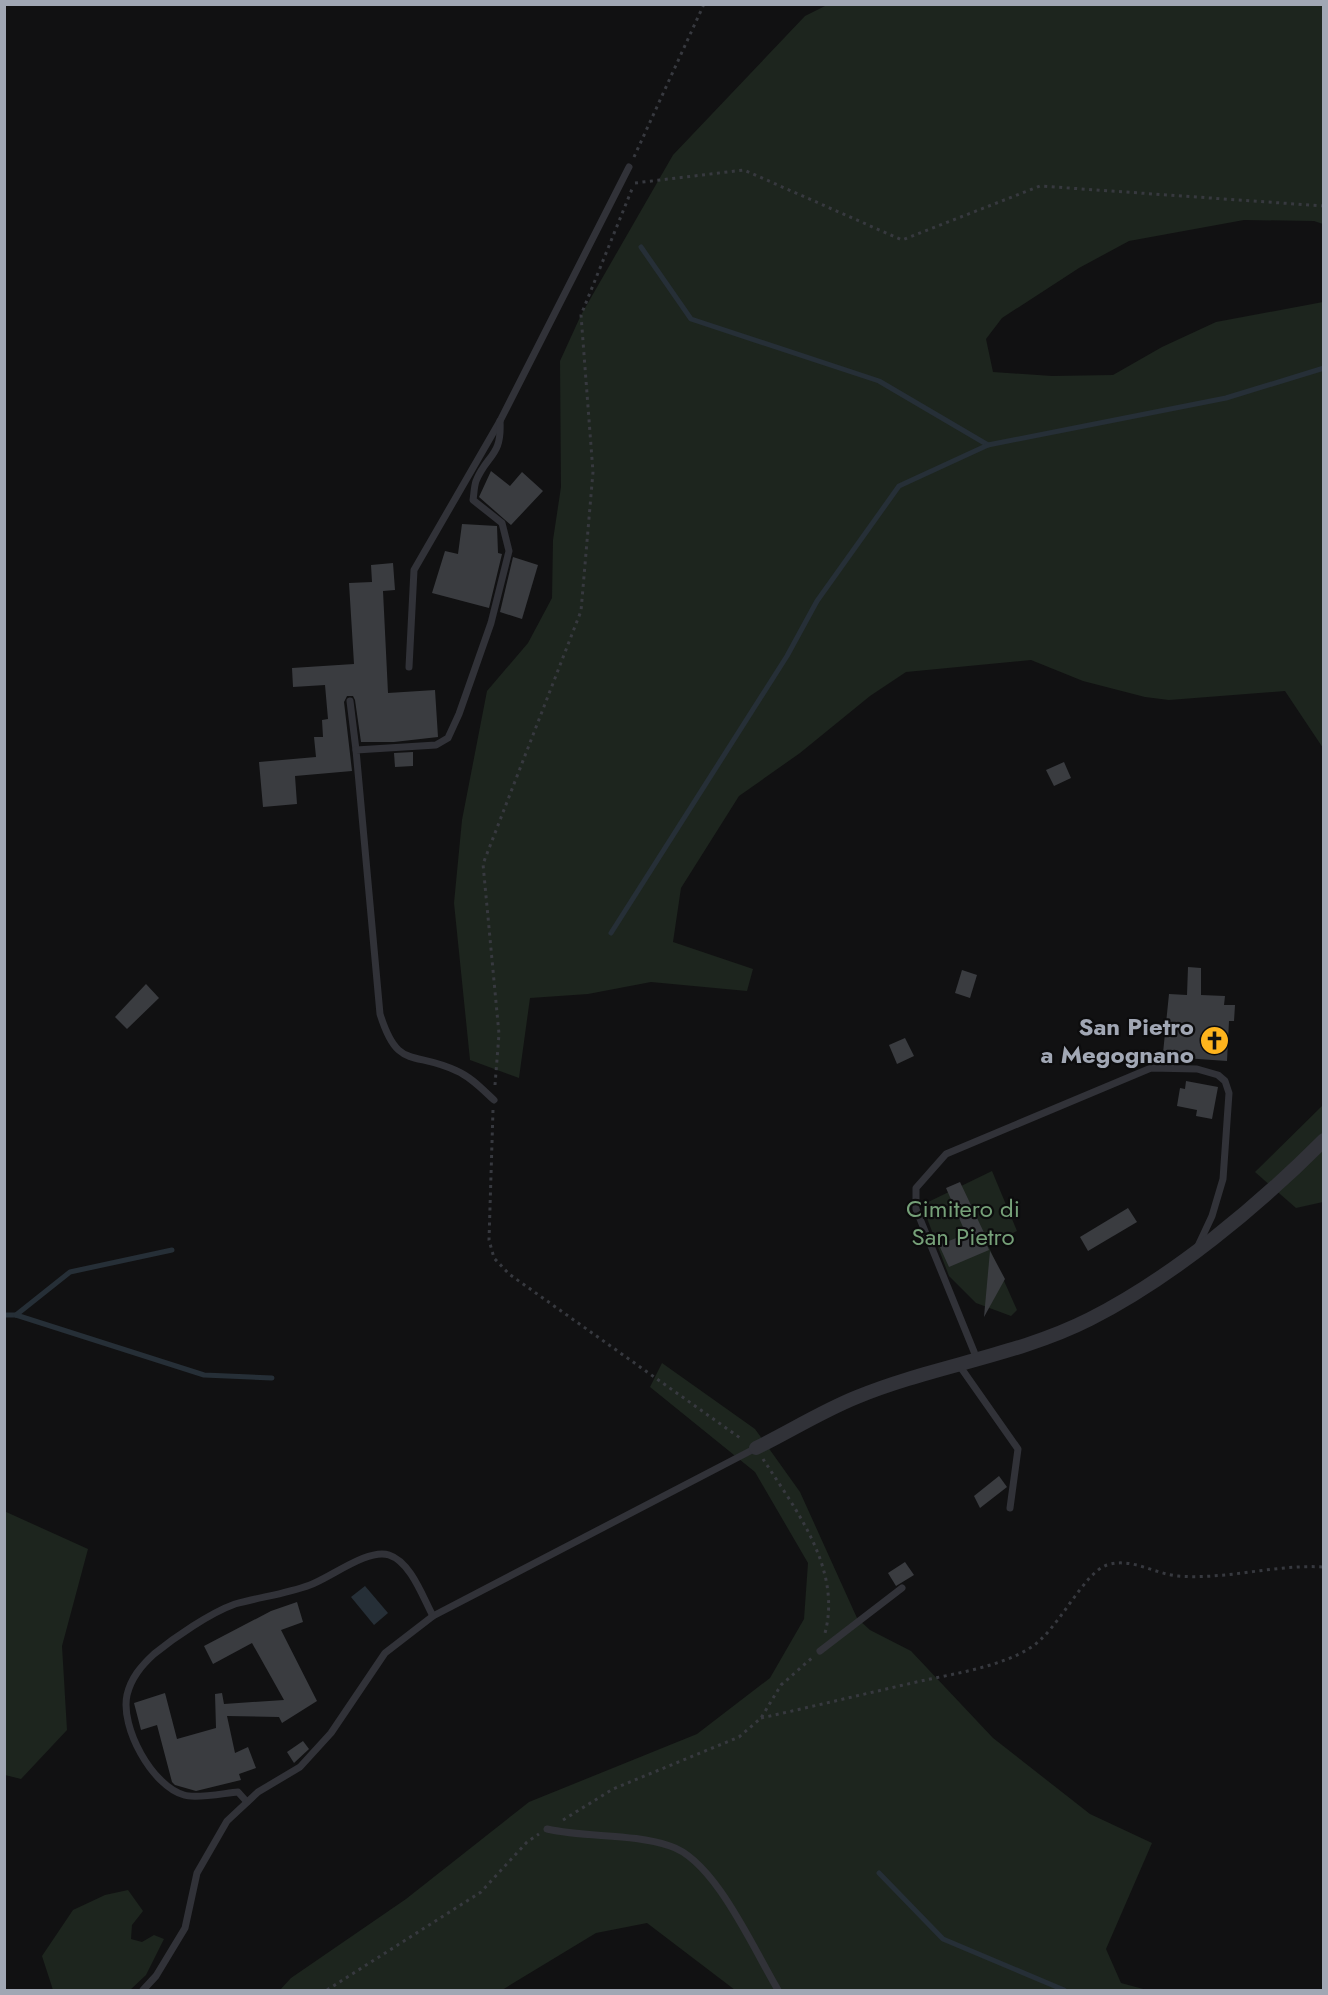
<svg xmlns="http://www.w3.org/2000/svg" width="1328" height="1995" font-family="Jost,sans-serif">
<rect width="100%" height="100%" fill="#111112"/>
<g fill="#1d251e">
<polygon points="829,4 1323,5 1323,224 1314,221 1244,220 1129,241 1079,268 1002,318 986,339 993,372 1052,376 1113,375 1162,347 1216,322 1323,302 1323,748 1285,691 1169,700 1145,697 1083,681 1031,660 906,672 870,696 800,753 739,796 681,888 673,942 753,969 747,991 651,982 588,994 530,998 519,1078 470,1060 454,903 462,820 487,691 528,643 552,598 553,540 561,487 560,361 581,315 673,155 805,16"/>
<polygon points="1323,1105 1323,1202 1296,1208 1255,1172"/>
<polygon points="992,1171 1017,1231 988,1245 1017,1310 1011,1316 976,1303 949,1276 922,1205"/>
<polygon points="662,1363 755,1429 800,1492 857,1618 870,1630 911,1651 993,1738 1090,1814 1152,1843 1106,1949 1121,1983 1147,1990 735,1990 647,1923 596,1933 502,1990 280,1990 291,1978 406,1899 529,1802 697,1734 770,1678 804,1619 808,1563 755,1472 650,1387"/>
<polygon points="4,1511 88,1549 62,1646 67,1730 21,1779 5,1775"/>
<polygon points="128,1890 143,1911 132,1925 131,1939 142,1942 154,1935 164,1939 146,1975 130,1990 53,1990 42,1956 73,1910 105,1895"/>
</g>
<polygon fill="#262f37" points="365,1586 388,1613 374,1625 351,1597"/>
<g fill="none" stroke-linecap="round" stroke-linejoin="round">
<g stroke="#262f37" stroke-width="5">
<polyline points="641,247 691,319 879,381 988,445"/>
<polyline points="611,933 787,656 817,601 899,486 988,445 1226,398 1324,368"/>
<polyline points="4,1315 16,1315 204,1375 272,1378"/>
<polyline points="16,1315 70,1272 172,1250"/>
<polyline points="879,1873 943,1939 1064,1990"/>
</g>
</g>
<g fill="#3a3c40">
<polygon points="491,471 510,486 522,472 543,491 511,525 479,497"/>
<polygon points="462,524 497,526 498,553 502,554 489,608 432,593 445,551 458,554"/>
<polygon points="513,557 538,565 522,619 500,612"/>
<polygon points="393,563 395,590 383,591 388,693 435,690 438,737 394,742 361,742 355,700 353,696 347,696 344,702 352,771 295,776 297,804 263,807 259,762 316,757 314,737 323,737 322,720 328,719 325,685 293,687 292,668 354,664 349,583 372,582 371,565"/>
<polygon points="413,752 413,766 395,767 394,753"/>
<polygon points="1064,762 1071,778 1054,786 1046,770"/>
<polygon points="1188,967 1201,968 1201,995 1225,996 1224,1005 1235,1005 1234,1021 1229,1021 1227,1061 1184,1058 1185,1054 1163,1053 1169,994 1187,995"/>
<polygon points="962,970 977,975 970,998 955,993"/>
<polygon points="146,984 159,998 127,1029 115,1017"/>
<polygon points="905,1038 914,1056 897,1064 889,1045"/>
<polygon points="1186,1081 1218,1087 1212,1119 1196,1116 1197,1110 1177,1106 1180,1088 1185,1089"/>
<polygon points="960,1182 987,1239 985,1240 989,1250 949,1267 939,1245 966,1234 946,1188"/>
<polygon points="1128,1208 1137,1222 1088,1251 1080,1237"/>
<polygon points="990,1251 1005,1279 984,1317"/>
<polygon points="999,1476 1007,1487 980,1508 974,1496"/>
<polygon points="905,1562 914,1575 896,1586 888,1573"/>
<polygon points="297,1602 303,1622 281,1630 317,1701 282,1723 279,1717 227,1716 235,1753 248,1747 256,1768 239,1774 241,1780 196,1791 175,1785 172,1782 157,1725 141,1730 134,1703 165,1693 177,1739 216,1728 215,1694 222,1693 224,1704 284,1700 252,1643 213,1664 204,1646 271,1611"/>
<polygon points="303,1741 309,1749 294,1763 287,1752"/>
</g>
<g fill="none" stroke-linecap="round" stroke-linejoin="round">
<g stroke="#37393f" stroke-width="3" stroke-dasharray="3 4.5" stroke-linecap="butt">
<polyline points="634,157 704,4"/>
<polyline points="635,183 744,170 902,240 1040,186 1324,206"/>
<polyline points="495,1085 499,1034 483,864 581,611 593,472 581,315 632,189"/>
<polyline points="493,1110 489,1240 494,1258 509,1274 743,1440"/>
<path d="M763,1459C796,1510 842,1569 825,1633"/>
<path d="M761,1718C815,1706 868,1693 921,1681C957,1673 999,1667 1030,1648C1058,1631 1083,1573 1107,1565C1131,1557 1155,1574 1178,1576C1227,1580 1275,1564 1324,1567"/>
<polyline points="563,1820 613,1789 739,1737 761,1718 781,1685 813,1657"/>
<polyline points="327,1990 481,1892 527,1842 539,1834"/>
</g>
<g stroke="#313238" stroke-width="7">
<polyline points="409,667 414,570 500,421 629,167"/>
<polyline points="350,701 356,750"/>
<path d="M494,1100C483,1090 471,1077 457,1071C412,1050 398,1071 380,1014L356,750L436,745L448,738L459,714L491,623L509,551L502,523L473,500C474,494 474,487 476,481C487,454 502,457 500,421"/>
<polyline points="977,1359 916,1209 916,1188 946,1154 1151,1068 1197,1069 1218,1075 1225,1081 1229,1093 1223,1179 1212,1216 1198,1246"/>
<polyline points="959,1365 1018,1449 1010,1508"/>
<polyline points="820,1651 902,1588"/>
<path d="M247,1802L238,1792C225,1793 196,1799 184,1795C152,1786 120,1727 127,1695C131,1678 141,1666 154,1654C175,1637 210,1613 235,1604C260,1597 286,1594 310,1585C330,1578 368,1548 389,1555C411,1562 423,1598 433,1616"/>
<path d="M547,1829C587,1838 631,1833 670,1846C715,1860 754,1950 778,1990"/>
<polyline points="143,1990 156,1976 185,1928 197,1873 227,1821 258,1792 300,1767 331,1733 385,1653 433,1616 756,1448"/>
</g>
<path stroke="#313238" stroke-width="14" d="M756,1448C789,1432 822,1411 857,1397C932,1366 1017,1356 1090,1319C1173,1277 1258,1206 1324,1140"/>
</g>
<defs>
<symbol id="church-disc" viewBox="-11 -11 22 22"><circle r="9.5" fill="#feb41d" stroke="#0c0c0d"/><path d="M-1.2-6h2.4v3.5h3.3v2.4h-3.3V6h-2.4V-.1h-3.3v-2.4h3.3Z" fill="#111"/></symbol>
</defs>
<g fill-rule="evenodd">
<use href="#church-disc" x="1198" y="1024" width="33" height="33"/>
</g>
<g text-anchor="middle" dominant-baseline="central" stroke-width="4.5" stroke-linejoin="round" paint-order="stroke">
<g font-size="24" font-weight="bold" fill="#a1a7b4" stroke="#0c0c0d" text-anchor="end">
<text x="1194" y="1026">San Pietro<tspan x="1194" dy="28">a Megognano</tspan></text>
</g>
<g font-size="24" fill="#76a179" stroke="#0c0c0d">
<text x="963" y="1208">Cimitero di<tspan x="963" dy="28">San Pietro</tspan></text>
</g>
</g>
<rect width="1328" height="1995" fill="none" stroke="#a1a7b4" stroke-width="12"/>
</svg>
